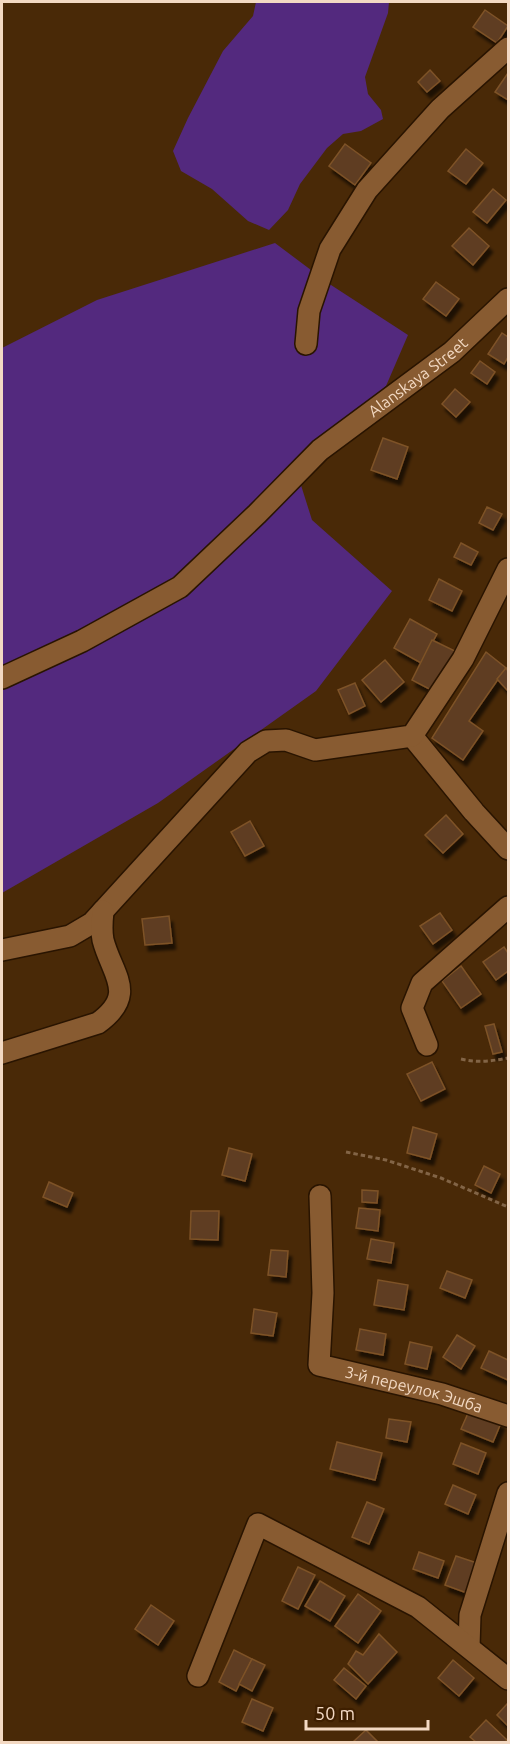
<svg xmlns="http://www.w3.org/2000/svg" width="510" height="1744" font-family="Ubuntu,sans-serif">
<defs>
<filter id="shadow"><feDropShadow dx="3.5" dy="6" stdDeviation="1.5" flood-color="#0009"/></filter>
</defs>
<rect width="100%" height="100%" fill="#492907"/>
<g fill="#53297e">
<polygon points="256,2 389,2 388,13 365,77 368,94 381,110 383,119 361,131 343,134 327,148 300,184 288,210 269,230 248,221 212,189 181,171 173,151 188,118 223,51 253,16"/>
<polygon points="275,243 331,285 408,335 386,386 294,463 312,520 392,591 316,691 158,803 2,893 2,348 97,300"/>
</g>
<g fill="#5e3e21" stroke="#7e5228" stroke-width="1.5" filter="url(#shadow)">
<polygon points="485,10 508,26 497,43 473,27"/>
<polygon points="430,70 440,81 427,92 418,82"/>
<polygon points="508,73 508,100 495,92"/>
<polygon points="345,144 371,163 355,185 329,166"/>
<polygon points="466,149 483,163 466,184 448,171"/>
<polygon points="493,189 506,200 487,223 473,212"/>
<polygon points="469,228 489,246 473,265 452,246"/>
<polygon points="436,282 459,299 446,316 423,299"/>
<polygon points="502,333 508,337 508,357 504,364 488,354"/>
<polygon points="480,361 495,372 487,384 471,373"/>
<polygon points="455,389 470,402 456,417 442,404"/>
<polygon points="383,438 408,447 397,479 371,470"/>
<polygon points="487,507 502,514 493,530 479,523"/>
<polygon points="461,543 478,552 471,565 454,557"/>
<polygon points="439,579 462,591 452,611 429,600"/>
<polygon points="410,619 437,634 421,663 394,648"/>
<polygon points="432,640 455,651 435,692 412,680"/>
<polygon points="486,652 506,668 469,721 483,731 463,760 432,738"/>
<polygon points="385,660 404,682 381,702 362,680"/>
<polygon points="506,668 508,671 508,691 497,679"/>
<polygon points="355,683 365,706 349,714 338,690"/>
<polygon points="446,815 463,834 443,853 425,835"/>
<polygon points="250,821 264,846 245,856 231,832"/>
<polygon points="440,913 452,930 433,944 420,926"/>
<polygon points="169,916 172,943 145,945 142,919"/>
<polygon points="504,947 508,953 508,971 496,980 483,962"/>
<polygon points="461,966 481,994 461,1008 442,981"/>
<polygon points="494,1024 502,1052 493,1054 485,1026"/>
<polygon points="432,1062 445,1089 421,1101 407,1074"/>
<polygon points="413,1127 437,1134 430,1159 407,1153"/>
<polygon points="229,1148 252,1154 245,1181 222,1175"/>
<polygon points="484,1166 500,1174 491,1193 475,1185"/>
<polygon points="49,1182 73,1193 67,1207 43,1197"/>
<polygon points="362,1190 378,1191 377,1203 362,1202"/>
<polygon points="359,1208 380,1210 378,1231 356,1228"/>
<polygon points="191,1211 219,1211 218,1240 190,1239"/>
<polygon points="371,1239 394,1243 391,1263 367,1259"/>
<polygon points="271,1250 288,1251 286,1277 268,1275"/>
<polygon points="447,1271 472,1280 465,1298 440,1288"/>
<polygon points="378,1280 408,1285 404,1310 374,1305"/>
<polygon points="254,1309 277,1313 273,1336 251,1333"/>
<polygon points="360,1329 386,1334 383,1355 356,1350"/>
<polygon points="457,1335 475,1346 461,1369 443,1357"/>
<polygon points="410,1342 432,1347 427,1369 405,1364"/>
<polygon points="489,1351 508,1360 508,1380 481,1368"/>
<polygon points="469,1411 501,1423 493,1442 461,1429"/>
<polygon points="389,1419 411,1422 407,1442 386,1438"/>
<polygon points="337,1442 382,1453 375,1480 330,1469"/>
<polygon points="461,1443 486,1453 478,1474 453,1464"/>
<polygon points="453,1485 476,1495 468,1514 445,1504"/>
<polygon points="367,1502 384,1509 369,1544 352,1537"/>
<polygon points="419,1552 444,1561 438,1578 413,1569"/>
<polygon points="456,1556 477,1563 467,1593 445,1585"/>
<polygon points="298,1567 315,1575 298,1609 282,1601"/>
<polygon points="320,1581 345,1596 330,1621 305,1606"/>
<polygon points="358,1594 381,1611 358,1643 335,1626"/>
<polygon points="151,1605 174,1621 158,1645 135,1629"/>
<polygon points="379,1634 397,1652 368,1684 348,1664 356,1651 363,1655"/>
<polygon points="234,1650 252,1659 236,1691 219,1682"/>
<polygon points="252,1659 265,1665 252,1691 239,1684"/>
<polygon points="453,1660 474,1678 459,1696 438,1678"/>
<polygon points="344,1668 366,1686 356,1699 334,1680"/>
<polygon points="252,1699 273,1708 263,1731 242,1722"/>
<polygon points="508,1703 508,1726 497,1715"/>
<polygon points="486,1720 507,1740 505,1742 476,1742 470,1737"/>
<polygon points="366,1730 378,1742 353,1742"/>
</g>
<g fill="none" stroke-linecap="round" stroke-linejoin="round">
<defs>
<g id="minor">
<polyline points="306,344 309,311 330,249 367,190 440,109 508,48"/>
<path id="s1" d="M2,678L82,641L180,587L257,514L320,450L452,352L508,299"/>
<polyline points="412,736 474,812 508,849"/>
<polyline points="2,950 70,936 92,923 248,752 266,741 286,740 315,750 412,736 463,659 508,569"/>
<polyline points="427,1045 412,1008 422,983 508,907"/>
<path d="M2,1053L98,1023C138,994 112,975 103,940C101,930 102,921 103,911"/>
<path id="s2" d="M320,1196L323,1293L319,1365L442,1394L508,1416"/>
<polyline points="469,1647 470,1615 508,1493"/>
<polyline points="198,1676 258,1524 418,1607 508,1679"/>
</g>
</defs>
<use href="#minor" stroke="#291400" stroke-width="24"/>
<g stroke="#826446" stroke-width="3" stroke-dasharray="4.5 3" stroke-linecap="butt">
<path d="M461,1059C478,1063 492,1061 508,1058"/>
<polyline points="346,1152 386,1160 441,1178 508,1207"/>
</g>
<use href="#minor" stroke="#885b31" stroke-width="21"/>
</g>
<g text-anchor="middle" dominant-baseline="central" stroke-width="4.5" stroke-linejoin="round" paint-order="stroke">
<g font-size="16" fill="#f3d9c3" stroke="#3e1f00">
<text stroke="none"><textPath href="#s1" startOffset="518">Alanskaya Street</textPath></text>
<text stroke="none"><textPath href="#s2" startOffset="267">3-й переулок Эшба</textPath></text>
</g>
</g>
<rect width="510" height="1744" fill="none" stroke="#f3d9c3" stroke-width="6"/>
<path d="M306 1720v9h122v-9" fill="none" stroke="#f3d9c3" stroke-width="3"/>
<text x="315" y="1720" font-size="18" fill="#f3d9c3" stroke="#3e1f00" stroke-width="4.5" paint-order="stroke">50 m</text>
</svg>
